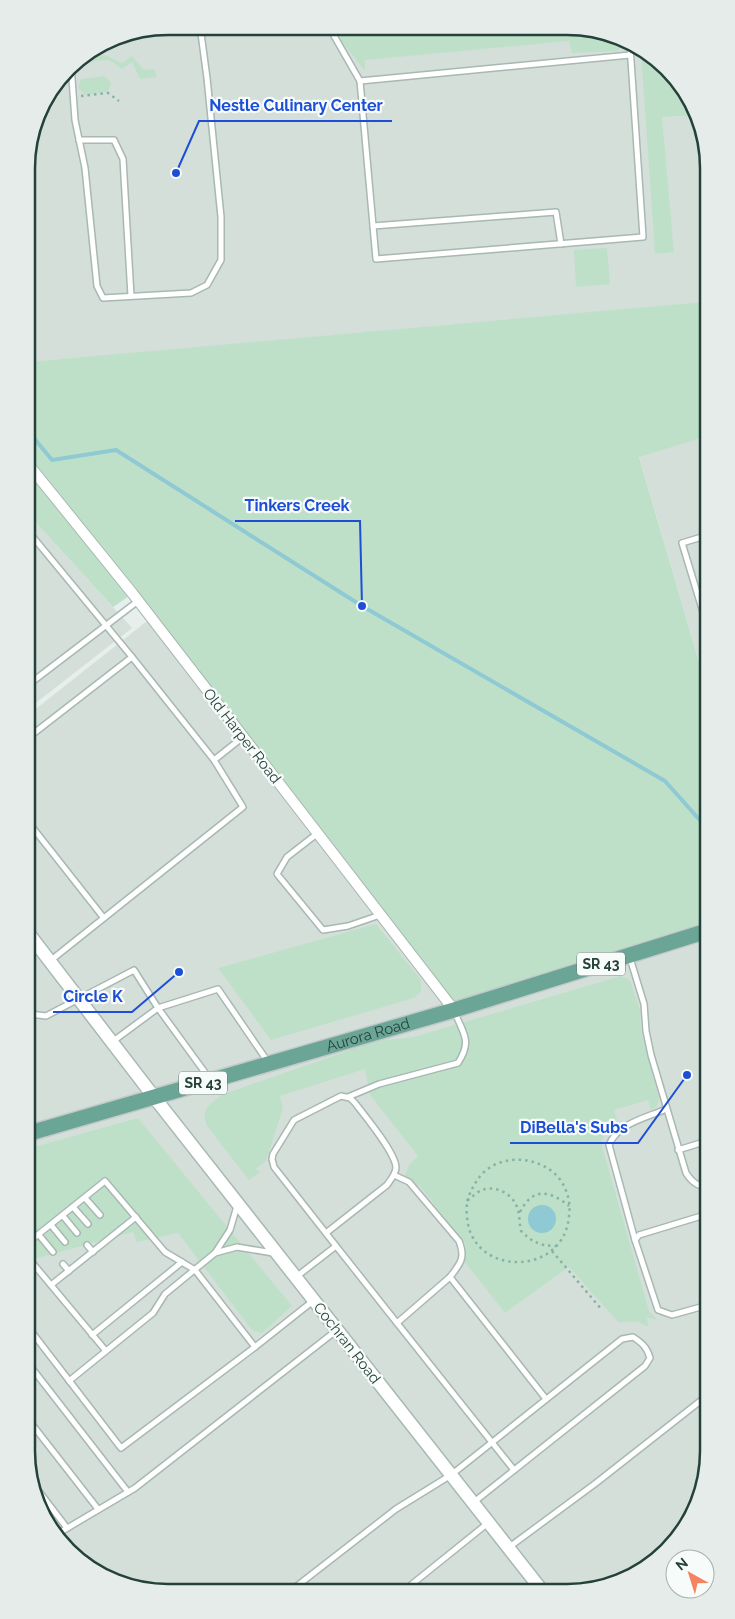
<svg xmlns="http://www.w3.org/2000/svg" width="735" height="1619" font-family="Raleway,sans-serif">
<rect width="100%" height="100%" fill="#e6efeb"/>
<g fill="#d4dfda">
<polygon points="168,26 594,29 661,62 704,131 704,309 27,362 27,158 41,105 74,62 114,37"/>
<polygon points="705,437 706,686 639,456"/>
<polygon points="28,514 132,628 28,709"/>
<polygon points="151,618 707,930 708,1461 679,1538 646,1569 604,1588 141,1590 74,1557 31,1488 28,715"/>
</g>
<g fill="#bfe0c8">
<polygon points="338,27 594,29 624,43 618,51 572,53 569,41 365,60 365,71 342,42"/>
<polygon points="641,52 661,62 694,115 662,117 674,252 655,254"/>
<polygon points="105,55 122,63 132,56 144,70 154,69 157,77 140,79 132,62 122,69 109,60 84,62 79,58"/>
<polygon points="105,76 111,83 108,92 85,95 78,88 81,79"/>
<polygon points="695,116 704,131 704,141 698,140"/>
<polygon points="607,248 610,284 576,287 574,250"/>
<polygon points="704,302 705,437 639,457 706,686 707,931 454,1010 132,594 113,607 28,514 27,362"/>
<polygon points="376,924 421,980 421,992 414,998 271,1040 218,968"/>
<path d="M621,976L630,980L640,1010L641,1030L659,1099L657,1106L651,1110L648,1100L614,1110L617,1120C606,1127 603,1133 602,1146L649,1311L657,1320L646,1317L649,1327L638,1322H618L569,1267L505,1313L464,1261L466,1245L419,1185L408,1184L404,1179L409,1165L418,1156L370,1095L365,1069L280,1096L283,1108L266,1161L256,1169L260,1172L249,1180L207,1126C200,1109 209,1106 221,1095L376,1041L414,1037Z"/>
<polygon points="138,1118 292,1306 262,1333 252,1330 178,1233 137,1242 133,1232 30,1260 30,1148"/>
</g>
<circle fill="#8ec9d4" cx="542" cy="1219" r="14"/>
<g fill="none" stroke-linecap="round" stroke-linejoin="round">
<polyline stroke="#8ec9d4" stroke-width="4" points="28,431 52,460 116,450 362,606 665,781 706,827"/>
<defs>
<g id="service">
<polyline points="329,27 360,81 376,259 643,237 630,46"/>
<polyline points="71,65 75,120 85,168 97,286 103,298 191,293 207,285 221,260 221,217 207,78 200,26"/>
<polyline points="360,81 630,55"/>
<polyline points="79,140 114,140 123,159 131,296"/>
<polyline points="27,205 29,210 27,214"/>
<polyline points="373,226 556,212 561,244"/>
<polyline points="28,531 132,657 29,737"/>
<polyline points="705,536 682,543 706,622"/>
<polyline points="132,657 214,760"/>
<polyline points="28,685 138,601"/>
<polyline points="29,823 103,917"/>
<polyline points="318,833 287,857 277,874 323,930 348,926 380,915"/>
<path d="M630,958L644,1004L646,1031L651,1055L686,1173C692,1182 697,1186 707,1187"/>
<polyline points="50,961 243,807 214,760 243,737"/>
<polyline points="30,1014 46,1016 134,970 158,1008 209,1078"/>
<polyline points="112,1042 158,1008 218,989 268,1062"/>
<path d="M348,1097L379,1084L458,1063C472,1041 464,1035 455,1013"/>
<polyline points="678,1150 707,1141"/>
<path d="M394,1175L409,1182L459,1241C466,1258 460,1264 450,1277"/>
<polyline points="85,1198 100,1215"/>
<polyline points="73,1207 88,1224"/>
<polyline points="708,1214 639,1235 635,1240 658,1310 672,1315 708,1305"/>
<polyline points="63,1216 77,1233"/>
<polyline points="51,1225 65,1242"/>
<path d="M326,1233L387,1185C391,1179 396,1174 396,1167C395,1152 365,1116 355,1103L350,1098L341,1096L294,1120L273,1154L272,1159L274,1167L336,1246"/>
<polyline points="39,1235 53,1252"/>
<path d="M635,1240L609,1145C618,1123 646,1118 666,1109"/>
<polyline points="30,1241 105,1181 165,1252 195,1270 255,1347 313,1301"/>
<polyline points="87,1245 93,1252"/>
<polyline points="215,1253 237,1247 273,1253"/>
<polyline points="30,1260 106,1351 153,1313 165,1294 215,1253 230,1230 237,1206"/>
<polyline points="63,1264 69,1271"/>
<polyline points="296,1277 336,1246 397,1323 450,1277 546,1399"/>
<polyline points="51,1285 136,1217"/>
<polyline points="397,1323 514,1470"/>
<polyline points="31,1331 121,1448 255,1347"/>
<polyline points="92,1335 182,1262"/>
<polyline points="31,1367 128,1492"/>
<polyline points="69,1381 106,1351"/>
<polyline points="31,1423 98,1509"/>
<polyline points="31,1481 67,1528"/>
<polyline points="59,1533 135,1488 337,1330"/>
<polyline points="508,1548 596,1483 708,1395"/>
<path d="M293,1589L396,1509L451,1475L622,1339L633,1337C642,1343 647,1347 650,1358L645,1366L474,1502"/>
<polyline points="406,1589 488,1523"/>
</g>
<polyline id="minor" points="28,464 133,594 454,1010"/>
<polyline id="tertiary" points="29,934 154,1097 540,1588"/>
<g id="primary">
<path id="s1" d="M30,1133L454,1010L707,931"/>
</g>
</defs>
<use href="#service" stroke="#a8b8b2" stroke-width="8"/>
<use href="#minor" stroke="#a8b8b2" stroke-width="12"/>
<use href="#tertiary" stroke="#a8b8b2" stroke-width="15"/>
<use href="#primary" stroke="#c2cac8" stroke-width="18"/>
<g stroke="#86b3a5" stroke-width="2.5" stroke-dasharray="2.5 4" stroke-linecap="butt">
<polyline points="81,96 108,93 119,101"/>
<path d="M467,1201C471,1190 475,1182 482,1174C502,1153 539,1156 558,1177C567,1188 571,1202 569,1216C564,1278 470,1277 467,1216C466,1211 467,1205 467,1201C472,1197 476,1193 480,1191C494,1184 512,1193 517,1207C520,1214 519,1223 521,1231C532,1242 540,1246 556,1246"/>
<path d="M520,1212C533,1187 549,1190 569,1206"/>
<polyline points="552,1251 602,1310"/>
</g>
<use href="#service" stroke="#fff" stroke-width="5"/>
<use href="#minor" stroke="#fff" stroke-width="10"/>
<use href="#tertiary" stroke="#fff" stroke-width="12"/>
<use href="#primary" stroke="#6aa596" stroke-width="15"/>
</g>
<g text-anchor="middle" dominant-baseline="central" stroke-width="4.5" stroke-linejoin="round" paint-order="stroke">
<g fill="#f7fbf9" stroke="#637a73" stroke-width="1">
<rect x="577" y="952.5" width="48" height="23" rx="4"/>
<rect x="179" y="1071.5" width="48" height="23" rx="4"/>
</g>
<g font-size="14" font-weight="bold" fill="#24423a">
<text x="601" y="964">SR 43</text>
<text x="203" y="1083">SR 43</text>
</g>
<g font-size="15" fill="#24423a" stroke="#f7fbf9">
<text transform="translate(242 736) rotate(52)">Old Harper Road</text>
<text stroke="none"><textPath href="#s1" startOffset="352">Aurora Road</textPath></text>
<text transform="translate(347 1343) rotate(52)">Cochran Road</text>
</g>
</g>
<path d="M0 0H735V1619H0ZM168 35H567A133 133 0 0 1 700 168V1451A133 133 0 0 1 567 1584H168A133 133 0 0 1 35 1451V168A133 133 0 0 1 168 35Z" fill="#e6ecea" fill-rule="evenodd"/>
<path fill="none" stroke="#24423a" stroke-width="2.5" d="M168 35H567A133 133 0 0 1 700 168V1451A133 133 0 0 1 567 1584H168A133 133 0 0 1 35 1451V168A133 133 0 0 1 168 35Z"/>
<path fill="none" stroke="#1d4ed8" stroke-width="2" d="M176 173L199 121H392M362 606L360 521H235M179 972L132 1012H53M687 1075L638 1143H510"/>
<g fill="#1d4ed8" stroke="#f7fbf9" stroke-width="2">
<circle cx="176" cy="173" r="5"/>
<circle cx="362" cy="606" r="5"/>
<circle cx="179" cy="972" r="5"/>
<circle cx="687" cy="1075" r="5"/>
</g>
<g font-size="16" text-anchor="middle" font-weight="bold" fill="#1d4ed8" stroke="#f7fbf9" stroke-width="4.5" stroke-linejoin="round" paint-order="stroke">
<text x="296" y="111">Nestle Culinary Center</text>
<text x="297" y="511">Tinkers Creek</text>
<text x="93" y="1002">Circle K</text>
<text x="574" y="1133">DiBella's Subs</text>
</g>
<g transform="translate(690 1574) rotate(321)"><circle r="24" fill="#f7fbf9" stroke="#a3b1ad"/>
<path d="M0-4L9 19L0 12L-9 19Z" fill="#f4845f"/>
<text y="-8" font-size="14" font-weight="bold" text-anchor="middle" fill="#24423a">N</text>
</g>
</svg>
